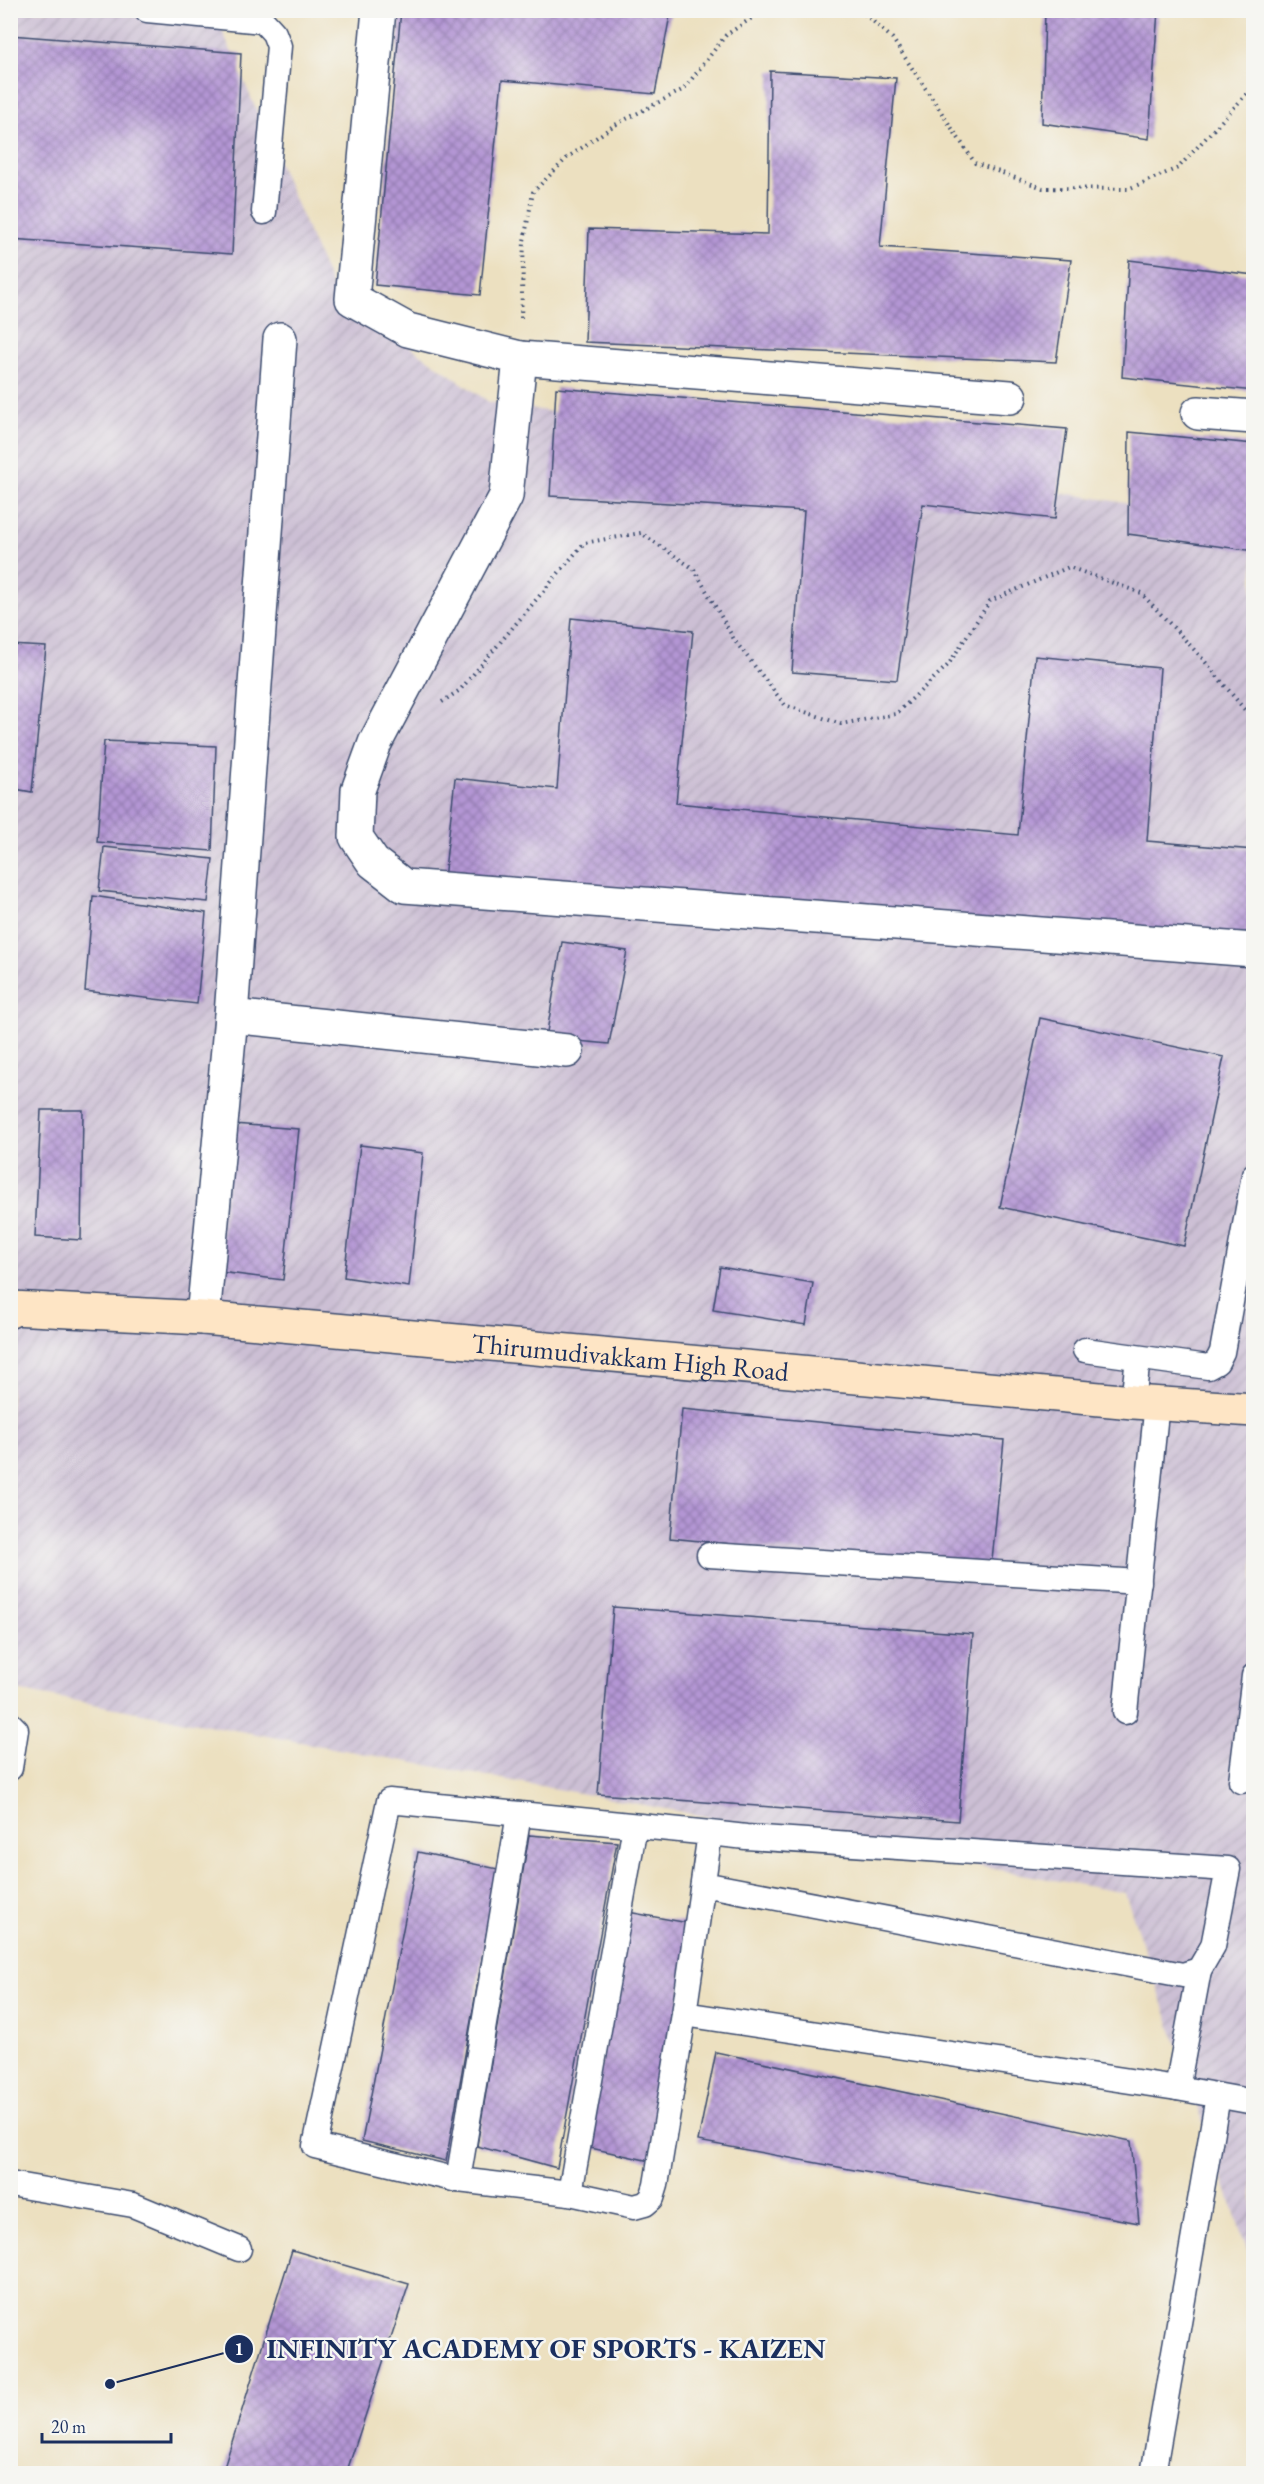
<svg xmlns="http://www.w3.org/2000/svg" width="1264" height="2484" font-family="'EB Garamond',serif">
<defs>
<pattern id="industrial-furrows" width="10" height="10" patternUnits="userSpaceOnUse" patternTransform="scale(1.5)"><rect width="10" height="10" fill="#ccbfd4"/><path d="M-1 1l2-2M0 10L10 0M9 11l2-2" fill="none" stroke="#afa4b8"/></pattern>
<pattern id="building-cross-hatch" width="8" height="8" patternUnits="userSpaceOnUse" patternTransform="scale(1.5)"><rect width="8" height="8" fill="#b496d4"/><path d="M0 0l8 8M0 8l8-8" fill="none" stroke="#927baf"/></pattern>
</defs>
<rect width="100%" height="100%" fill="#f6f6f2"/>
<filter id="ink" filterUnits="userSpaceOnUse"><feTurbulence type="fractalNoise" baseFrequency=".0167" numOctaves="2"/><feDisplacementMap in="SourceGraphic" scale="12" xChannelSelector="R" yChannelSelector="G"/><feConvolveMatrix kernelMatrix="1 2 1 2 8 2 1 2 1" color-interpolation-filters="sRGB"/></filter>
<filter id="wash" filterUnits="userSpaceOnUse"><feTurbulence type="fractalNoise" baseFrequency=".008" numOctaves="4" result="noise"/><feDisplacementMap in="SourceGraphic" scale="24" xChannelSelector="R" yChannelSelector="G"/><feGaussianBlur stdDeviation="1.35" result="paint"/><feColorMatrix in="noise" values="0 0 0 0 0 0 0 0 0 0 0 0 0 0 0 0 0 1.4 0 .05"/><feComposite in="paint" operator="in"/></filter>
<g filter="url(#wash)">
<rect width="100%" height="100%" fill="#ece0c0"/>
<polygon fill="url(#industrial-furrows)" points="10,11 214,11 335,294 489,402 1253,523 1253,2267 1125,1893 11,1689"/>
<g id="blocks">
<g fill="url(#building-cross-hatch)">
<polygon points="401,10 671,10 655,94 502,80 480,295 375,285"/>
<polygon points="1045,10 1158,10 1149,139 1042,123"/>
<polygon points="10,35 241,53 232,254 10,239"/>
<polygon points="770,71 896,78 880,247 1071,260 1056,362 585,342 589,229 768,234"/>
<polygon points="1129,260 1254,275 1254,391 1122,377"/>
<polygon points="556,388 1067,429 1055,519 923,504 897,680 792,672 804,511 550,496"/>
<polygon points="1129,432 1254,444 1254,551 1128,534"/>
<polygon points="571,618 693,631 676,803 1018,835 1035,656 1160,668 1147,841 1254,850 1254,948 444,879 455,778 557,789"/>
<polygon points="10,645 46,647 32,792 10,788"/>
<polygon points="104,741 216,746 212,851 97,842"/>
<polygon points="104,847 213,859 208,902 99,891"/>
<polygon points="93,896 206,913 197,1004 85,991"/>
<polygon points="562,942 627,951 609,1044 546,1038"/>
<polygon points="1040,1018 1224,1057 1184,1246 1000,1207"/>
<polygon points="41,1110 83,1110 81,1240 35,1237"/>
<polygon points="233,1124 299,1129 283,1280 220,1272"/>
<polygon points="360,1145 423,1153 409,1287 344,1277"/>
<polygon points="720,1267 813,1283 806,1325 713,1310"/>
<polygon points="682,1409 1004,1440 991,1570 670,1538"/>
<polygon points="613,1607 973,1634 958,1821 598,1794"/>
<polygon points="529,1835 617,1842 557,2168 477,2146"/>
<polygon points="418,1852 498,1869 446,2161 362,2141"/>
<polygon points="628,1912 694,1924 650,2161 586,2147"/>
<polygon points="716,2052 1131,2141 1139,2223 698,2141"/>
<polygon points="292,2250 409,2284 346,2474 222,2474"/>
</g>
</g>
</g>
<g filter="url(#ink)">
<use href="#blocks" fill-opacity="0" stroke="#3a4a6d" stroke-width="1.5"/>
<g fill="none" stroke-linecap="round" stroke-linejoin="round">
<defs>
<g id="service">
<polyline points="147,10 263,21 274,33 279,46 264,212"/>
<polyline points="1085,1350 1208,1367 1217,1362 1222,1352 1254,1175"/>
<polyline points="1133,1402 1138,1358"/>
<polyline points="709,1555 1139,1582"/>
<polyline points="1125,1712 1157,1403"/>
<polyline points="10,1724 16,1730 10,1768"/>
<polyline points="1241,1781 1254,1676"/>
<polyline points="703,1884 1183,1975 1199,1970 1213,1946 1228,1869 746,1837 710,1833 389,1801 315,2146 458,2180 570,2193 634,2207 645,2204 652,2198 656,2185 684,2014 710,1833"/>
<polyline points="684,2014 1177,2088 1254,2102"/>
<polyline points="1177,2088 1199,1970"/>
<polyline points="458,2180 519,1814"/>
<polyline points="10,2184 133,2205 239,2249"/>
<polyline points="570,2193 635,1826"/>
<polyline points="1153,2474 1218,2096"/>
</g>
<g id="minor">
<polyline points="379,10 352,299 408,330 520,358 506,496 375,743 358,790 356,837 373,862 404,886 1254,950"/>
<polyline points="520,358 1010,397"/>
<polyline points="1198,413 1254,417"/>
<polyline points="231,1016 567,1051"/>
<polyline points="203,1318 231,1016 280,339"/>
</g>
<g id="secondary">
<path id="s1" d="M10,1311L12,1308L203,1318L1133,1402L1254,1410"/>
</g>
</defs>
<use href="#service" stroke="#3a4a6d" stroke-width="27"/>
<use href="#minor" stroke="#3a4a6d" stroke-width="36"/>
<use href="#secondary" stroke="#3a4a6d" stroke-width="36"/>
<g stroke="#3a4a6d" stroke-width="4" stroke-dasharray="1.5 4.5" stroke-linecap="butt">
<polyline points="860,10 892,38 975,163 1043,188 1128,189 1178,168 1254,86"/>
<polyline points="521,318 524,241 533,192 567,158 613,126 684,89 726,35 764,10"/>
<polyline points="442,702 460,690 584,543 641,533 694,569 735,641 785,705 841,724 896,714 948,665 990,601 1069,567 1141,593 1202,658 1254,721"/>
</g>
<use href="#service" stroke="#fff" stroke-width="24"/>
<use href="#minor" stroke="#fff" stroke-width="33"/>
<use href="#secondary" stroke="#fee5c5" stroke-width="33"/>
</g>
</g>
<g text-anchor="middle" dominant-baseline="central" stroke-width="5" stroke-linejoin="round" paint-order="stroke">
<g font-size="27" fill="#1b2f5e" stroke="#f6f6f2">
<text stroke="none"><textPath href="#s1" startOffset="624">Thirumudivakkam High Road</textPath></text>
</g>
</g>
<path fill="none" stroke="#1b2f5e" stroke-width="2" d="M110 2384L239 2349"/>
<g fill="#1b2f5e" stroke="#f6f6f2" stroke-width="2">
<circle cx="110" cy="2384" r="6"/>
<circle cx="239" cy="2349" r="15"/>
</g>
<g font-size="18" text-anchor="middle" font-weight="bold" fill="#fff">
<text x="239" y="2355">1</text>
</g>
<g font-size="28" text-anchor="middle" font-weight="bold" fill="#1b2f5e" stroke="#f6f6f2" stroke-width="5" stroke-linejoin="round" paint-order="stroke">
<text x="546" y="2358">INFINITY ACADEMY OF SPORTS - KAIZEN</text>
</g>
<rect width="1264" height="2484" fill="none" stroke="#f6f6f2" stroke-width="36"/>
<path d="M42 2433v9h129v-9" fill="none" stroke="#1b2f5e" stroke-width="3"/>
<text x="51" y="2433" font-size="18" fill="#1b2f5e" stroke="#f6f6f2" stroke-width="4.5" paint-order="stroke">20 m</text>
</svg>
